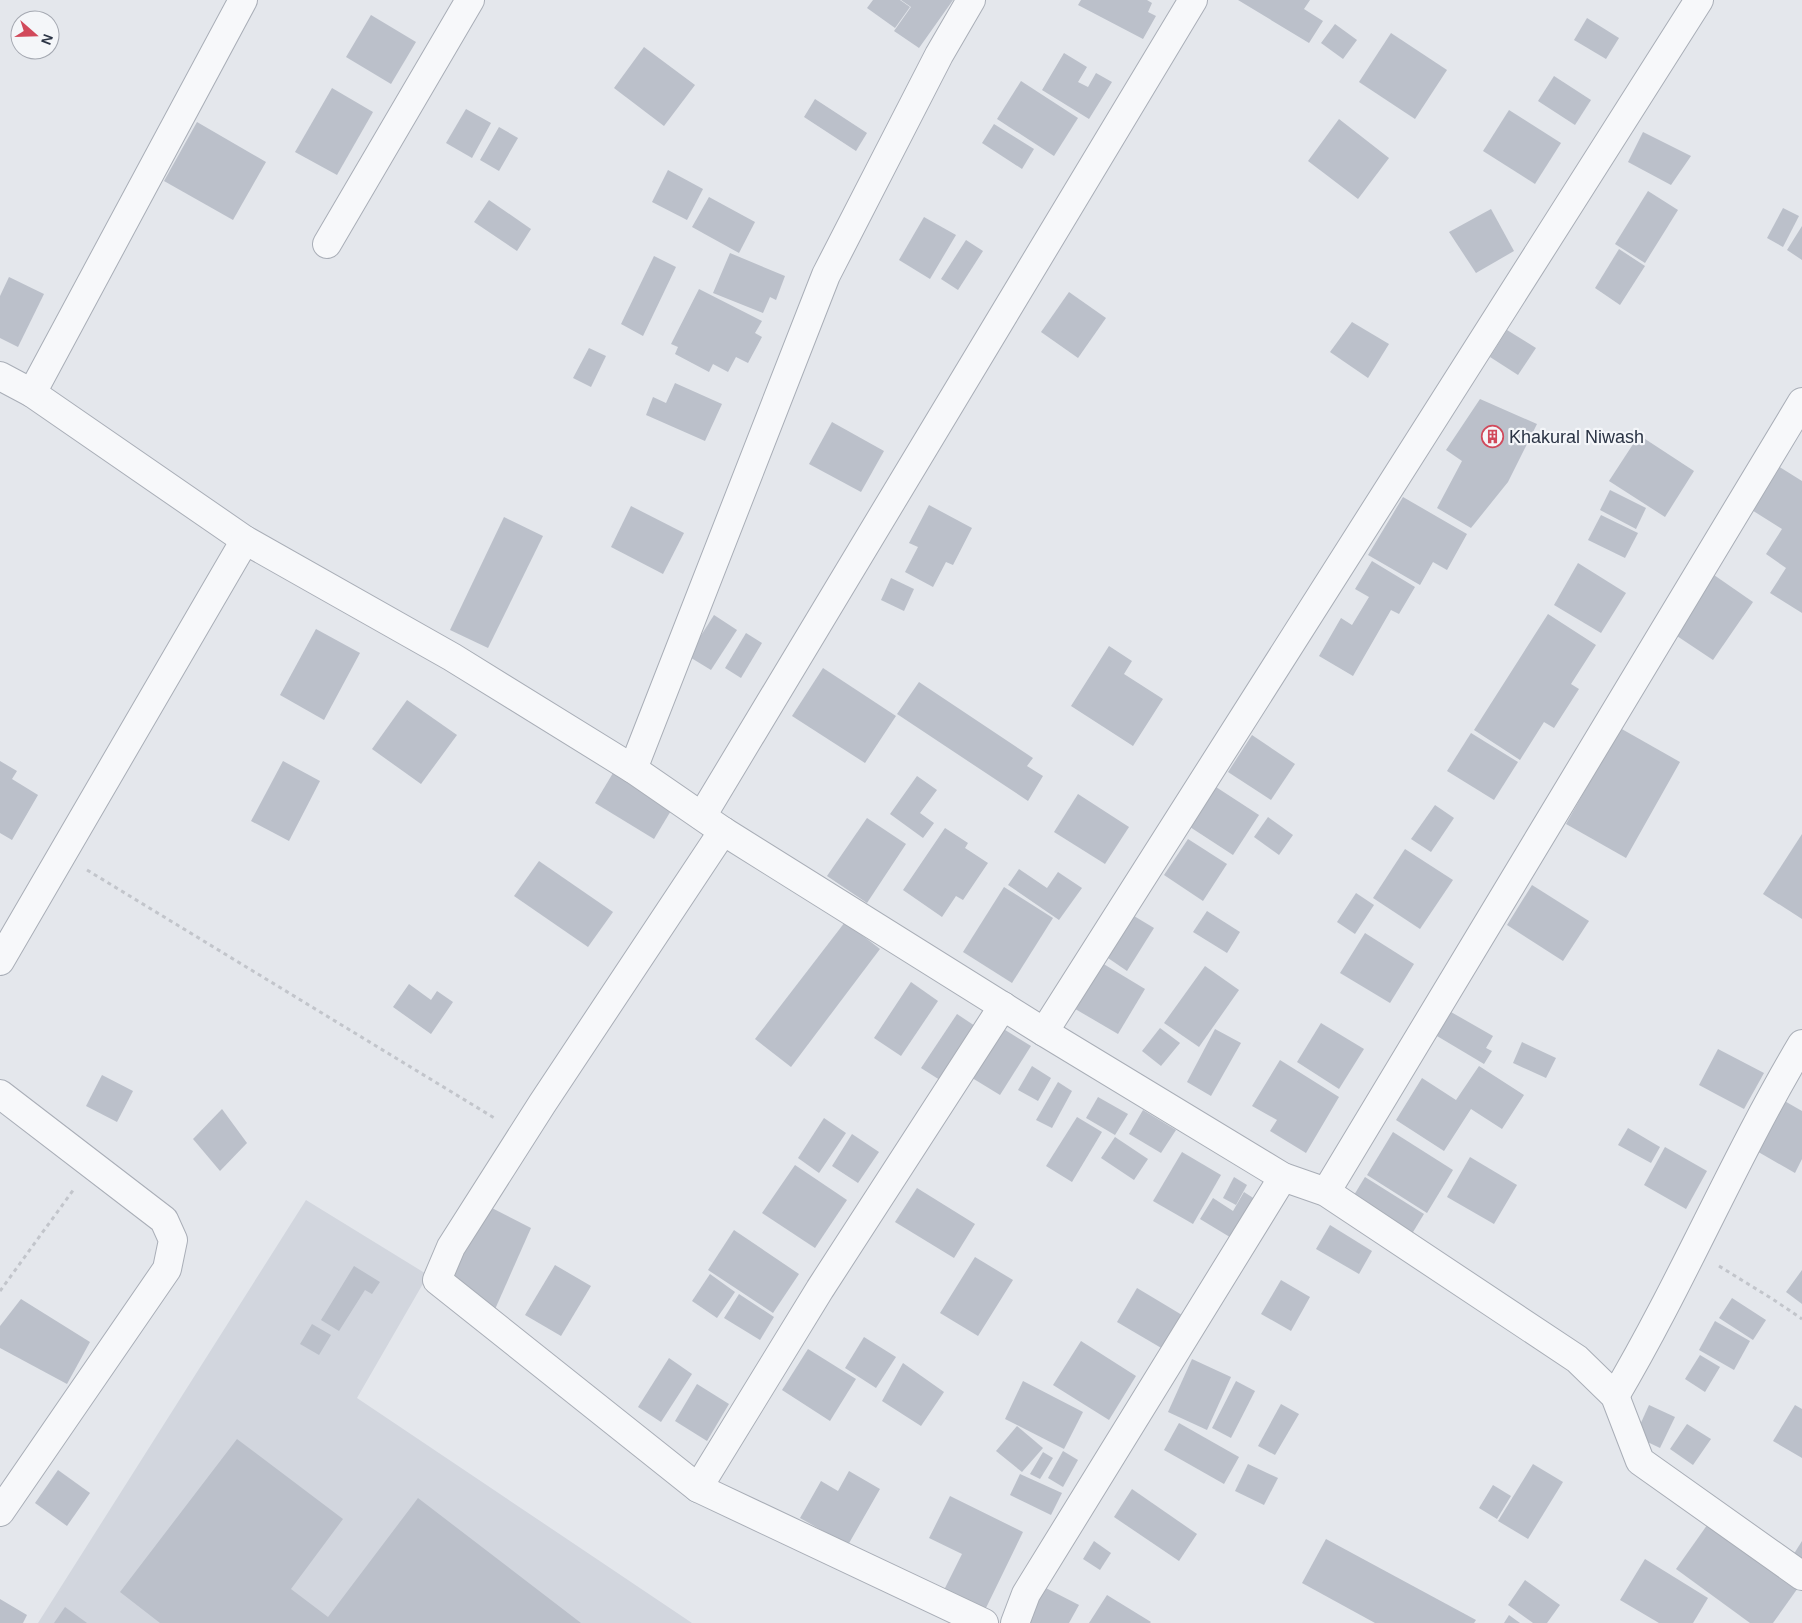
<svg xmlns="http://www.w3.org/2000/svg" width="1802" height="1623" font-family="Helvetica,sans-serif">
<rect width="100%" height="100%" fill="#e4e7ec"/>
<polygon fill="#d2d6de" points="306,1200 428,1275 357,1398 692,1623 38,1623"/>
<g fill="#bbc0ca">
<polygon points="873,0 900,0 910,7 895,28 867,8"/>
<polygon points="901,0 953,0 919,48 894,31 911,7"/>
<polygon points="1081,0 1147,0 1152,3 1148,12 1156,16 1143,39 1078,5"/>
<polygon points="1238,0 1310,0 1304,9 1323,21 1309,43"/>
<polygon points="371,15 416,42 391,84 346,57"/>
<polygon points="1587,18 1619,38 1606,59 1574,40"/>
<polygon points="1335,24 1357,40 1343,59 1321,43"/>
<polygon points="1391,33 1447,70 1415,119 1359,82"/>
<polygon points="644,47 695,85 664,126 614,88"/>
<polygon points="1064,53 1087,67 1078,82 1088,87 1096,73 1112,82 1089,119 1042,90"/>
<polygon points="1554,76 1591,100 1575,125 1538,101"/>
<polygon points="1021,81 1078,118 1054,156 997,119"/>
<polygon points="332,88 373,112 337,175 295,152"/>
<polygon points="815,99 867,133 856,151 804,117"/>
<polygon points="466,109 491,123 472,158 446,143"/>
<polygon points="1509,110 1561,143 1535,184 1483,151"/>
<polygon points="1339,119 1389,158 1358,199 1308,161"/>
<polygon points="197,122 266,162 233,220 164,181"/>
<polygon points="994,124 1034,149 1022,169 982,143"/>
<polygon points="499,127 518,138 499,171 480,160"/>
<polygon points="1643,132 1691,156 1671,185 1628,162"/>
<polygon points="668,170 703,189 687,220 652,202"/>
<polygon points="1648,191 1678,210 1645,263 1615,244"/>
<polygon points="709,197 755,222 739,253 692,227"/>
<polygon points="489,200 531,229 517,251 474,222"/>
<polygon points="1783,208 1799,216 1783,247 1767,238"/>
<polygon points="1491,209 1514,251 1476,273 1449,232"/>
<polygon points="924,217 956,235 930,279 899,260"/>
<polygon points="1802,226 1802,260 1787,250"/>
<polygon points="966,240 983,251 958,290 941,279"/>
<polygon points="1619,249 1645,266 1620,305 1595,288"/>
<polygon points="730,253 785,276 776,300 770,297 763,313 713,293"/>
<polygon points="654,256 676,267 643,336 621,324"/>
<polygon points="9,277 44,294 18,347 0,338 0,296"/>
<polygon points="699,289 762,321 755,333 762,337 748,363 736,357 728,372 713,364 709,372 675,354 678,347 671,344"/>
<polygon points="1069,292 1106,318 1078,358 1041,332"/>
<polygon points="1352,322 1389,344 1368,378 1330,352"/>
<polygon points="1507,330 1536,348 1518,375 1490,357"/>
<polygon points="589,348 606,356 591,387 573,378"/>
<polygon points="675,383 722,404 705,441 646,415 653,397 666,403"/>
<polygon points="1480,399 1537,424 1508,482 1471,528 1437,508 1462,461 1446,450"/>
<polygon points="832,422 884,451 861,492 809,464"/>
<polygon points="1639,435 1694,471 1665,517 1609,481"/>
<polygon points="1775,464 1802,481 1802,613 1770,593 1786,568 1766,554 1782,529 1747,507"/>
<polygon points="1610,490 1646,508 1636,529 1600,510"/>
<polygon points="1403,497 1467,534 1447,570 1433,562 1420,585 1368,555"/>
<polygon points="929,505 972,528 953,565 946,562 933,587 905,572 918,547 909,543"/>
<polygon points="631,506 684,533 663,574 611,547"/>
<polygon points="1601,515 1638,533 1625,558 1588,540"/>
<polygon points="504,517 543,536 488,648 450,630"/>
<polygon points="1372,561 1415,587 1399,614 1391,610 1353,676 1319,656 1341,618 1352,625 1369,597 1355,589"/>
<polygon points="1578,563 1626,593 1601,633 1554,605"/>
<polygon points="1714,575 1753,602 1713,660 1674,634"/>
<polygon points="891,578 914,589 904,611 881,600"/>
<polygon points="1548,614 1596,645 1571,684 1579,689 1554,728 1544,722 1520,760 1474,730"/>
<polygon points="714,615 737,630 711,670 688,656"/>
<polygon points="316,629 360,653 324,720 280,695"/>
<polygon points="746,633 762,643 741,678 725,668"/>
<polygon points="1109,646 1132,661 1124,674 1163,699 1133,746 1071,706"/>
<polygon points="823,668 896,716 865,763 792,716"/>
<polygon points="919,682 1033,758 1027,766 1043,776 1028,801 897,714"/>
<polygon points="407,700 457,735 421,784 372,749"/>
<polygon points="1620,728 1680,762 1626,858 1566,824"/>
<polygon points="1471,733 1518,762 1494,800 1447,771"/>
<polygon points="1252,735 1295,764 1271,800 1228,772"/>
<polygon points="0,761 17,771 12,779 38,795 12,840 0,833"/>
<polygon points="283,761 320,781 289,841 251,821"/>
<polygon points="613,773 672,809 654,839 595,803"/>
<polygon points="917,776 937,790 920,813 934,823 923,838 890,814"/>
<polygon points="1216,787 1259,815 1233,855 1190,827"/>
<polygon points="1078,794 1129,827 1105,864 1054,832"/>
<polygon points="1435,805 1454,818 1431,852 1411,839"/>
<polygon points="1268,817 1293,835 1279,855 1254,837"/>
<polygon points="867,818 906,844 867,903 827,876"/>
<polygon points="945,828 968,843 965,848 988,863 963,900 956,896 942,917 903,890"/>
<polygon points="1802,834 1802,919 1763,894"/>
<polygon points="1188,839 1227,864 1203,901 1164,875"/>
<polygon points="1405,849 1453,880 1420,929 1373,898"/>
<polygon points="539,861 613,912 588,947 514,896"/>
<polygon points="1019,869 1047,888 1058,872 1082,888 1059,920 1008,885"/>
<polygon points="1532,885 1589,921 1563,961 1507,925"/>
<polygon points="1004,887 1053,918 1012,983 963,952"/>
<polygon points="1356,893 1374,905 1355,934 1337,922"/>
<polygon points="1207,911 1240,932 1227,953 1193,932"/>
<polygon points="1134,916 1154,928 1127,971 1108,958"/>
<polygon points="845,922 880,949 791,1067 755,1039"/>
<polygon points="1365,933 1414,964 1390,1003 1340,973"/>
<polygon points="1092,957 1145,989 1118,1034 1065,1003"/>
<polygon points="1205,966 1239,990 1199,1047 1164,1023"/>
<polygon points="911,982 938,1001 901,1056 874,1038"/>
<polygon points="409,984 431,1000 437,991 453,1002 431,1034 393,1007"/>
<polygon points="1451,1012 1493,1036 1486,1048 1492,1051 1484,1064 1437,1036"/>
<polygon points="957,1014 978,1028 943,1082 921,1068"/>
<polygon points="994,1023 1031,1046 1000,1095 964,1073"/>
<polygon points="1321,1023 1364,1049 1339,1089 1297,1062"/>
<polygon points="1160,1028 1180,1043 1161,1066 1142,1051"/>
<polygon points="1215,1029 1241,1043 1211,1096 1187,1082"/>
<polygon points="1522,1042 1556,1058 1546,1078 1513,1063"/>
<polygon points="1718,1049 1764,1073 1744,1109 1699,1085"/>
<polygon points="1280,1060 1339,1097 1306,1153 1270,1131 1277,1120 1252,1106"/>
<polygon points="1032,1066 1051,1078 1038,1101 1018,1090"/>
<polygon points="1479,1066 1524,1095 1502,1129 1471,1109 1444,1151 1396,1120 1422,1078 1456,1100"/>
<polygon points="102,1075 133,1091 117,1122 86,1106"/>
<polygon points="1058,1082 1072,1091 1052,1128 1036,1120"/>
<polygon points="1776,1096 1802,1111 1802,1159 1795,1173 1748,1146"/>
<polygon points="1098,1097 1128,1114 1115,1135 1086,1118"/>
<polygon points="222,1109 247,1143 220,1171 193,1139"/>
<polygon points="1143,1110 1176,1130 1161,1153 1129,1134"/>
<polygon points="1077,1117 1102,1132 1072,1182 1046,1166"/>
<polygon points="824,1118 846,1133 819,1173 798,1158"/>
<polygon points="1628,1128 1660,1147 1651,1163 1618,1145"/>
<polygon points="1393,1132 1453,1170 1427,1213 1367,1175"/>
<polygon points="852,1134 879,1152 858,1183 832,1166"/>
<polygon points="1115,1137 1148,1159 1134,1180 1101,1158"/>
<polygon points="1665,1147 1707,1171 1686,1209 1644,1185"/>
<polygon points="1182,1152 1221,1175 1193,1224 1153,1201"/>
<polygon points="1470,1157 1517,1185 1494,1224 1447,1197"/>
<polygon points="795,1165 847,1200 815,1248 762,1213"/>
<polygon points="1234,1177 1247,1185 1236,1205 1223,1198"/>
<polygon points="1365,1177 1424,1214 1410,1237 1351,1200"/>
<polygon points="917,1188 975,1224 954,1258 895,1222"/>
<polygon points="1244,1192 1261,1203 1238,1242 1200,1219 1213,1198 1233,1211"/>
<polygon points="488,1206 531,1228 492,1316 449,1279"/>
<polygon points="1330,1225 1372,1251 1359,1274 1316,1249"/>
<polygon points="734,1230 799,1274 773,1313 708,1270"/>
<polygon points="975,1257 1013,1280 978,1336 940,1313"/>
<polygon points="555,1265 591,1286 561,1336 525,1315"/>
<polygon points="354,1266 380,1282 372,1294 365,1290 339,1331 321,1320"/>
<polygon points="1802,1270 1802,1304 1786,1292"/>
<polygon points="710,1274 735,1292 717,1318 692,1301"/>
<polygon points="1281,1280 1310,1297 1291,1331 1261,1314"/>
<polygon points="1137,1288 1182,1315 1163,1349 1117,1322"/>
<polygon points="739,1294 774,1317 760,1340 724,1318"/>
<polygon points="1732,1298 1766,1320 1753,1340 1719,1318"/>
<polygon points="21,1299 90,1342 67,1384 0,1348 0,1326"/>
<polygon points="1715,1321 1750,1341 1734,1370 1699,1350"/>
<polygon points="312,1324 331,1335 319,1355 300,1344"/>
<polygon points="864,1337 896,1357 876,1388 845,1368"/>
<polygon points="1081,1341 1136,1376 1109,1420 1053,1385"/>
<polygon points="808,1349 856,1379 830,1421 782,1390"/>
<polygon points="1700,1355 1720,1367 1705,1392 1685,1379"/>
<polygon points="669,1358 692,1374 661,1422 638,1407"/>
<polygon points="1192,1359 1231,1377 1207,1430 1168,1412"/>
<polygon points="903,1363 944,1392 921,1426 882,1401"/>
<polygon points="1023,1381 1083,1412 1064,1449 1005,1419"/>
<polygon points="1236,1381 1255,1391 1231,1438 1212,1428"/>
<polygon points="697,1384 729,1404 707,1441 675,1421"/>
<polygon points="1281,1404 1299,1414 1275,1455 1258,1446"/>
<polygon points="1649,1405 1675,1417 1660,1448 1635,1436"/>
<polygon points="1795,1405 1802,1409 1802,1458 1773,1441"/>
<polygon points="1179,1423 1239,1457 1224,1484 1164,1450"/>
<polygon points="1687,1424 1711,1439 1693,1465 1670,1449"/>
<polygon points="1017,1426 1043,1448 1022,1472 996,1451"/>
<polygon points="237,1439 343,1519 291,1589 328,1617 418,1498 581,1623 160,1623 120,1592"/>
<polygon points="1063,1451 1078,1460 1063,1487 1048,1478"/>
<polygon points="1043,1452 1053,1458 1040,1479 1030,1474"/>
<polygon points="1248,1464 1278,1478 1264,1505 1235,1491"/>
<polygon points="1533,1464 1563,1482 1528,1539 1498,1521"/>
<polygon points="58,1470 90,1493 67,1526 35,1503"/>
<polygon points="849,1471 880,1489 848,1545 800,1518 821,1481 838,1491"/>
<polygon points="1020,1474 1062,1493 1051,1515 1010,1495"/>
<polygon points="1493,1485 1511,1496 1497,1519 1479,1508"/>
<polygon points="1132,1489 1197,1534 1179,1561 1114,1517"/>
<polygon points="950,1496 1023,1532 984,1612 943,1592 962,1554 929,1538"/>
<polygon points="1710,1521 1800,1585 1773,1623 1750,1623 1676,1569"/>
<polygon points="1326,1539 1476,1620 1474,1623 1375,1623 1302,1583"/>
<polygon points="1094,1541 1111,1553 1100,1570 1083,1559"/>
<polygon points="1802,1541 1802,1567 1790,1560"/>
<polygon points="1645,1559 1708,1598 1693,1623 1659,1623 1620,1600"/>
<polygon points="1525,1580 1560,1605 1547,1623 1533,1623 1508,1605"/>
<polygon points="1044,1587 1079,1605 1069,1623 1024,1623"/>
<polygon points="1107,1595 1151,1622 1150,1623 1089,1623"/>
<polygon points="0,1599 27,1615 23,1623 0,1623"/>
<polygon points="65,1607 87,1623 54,1623"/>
<polygon points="1509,1615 1520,1623 1504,1623"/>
</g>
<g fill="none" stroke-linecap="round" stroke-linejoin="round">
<defs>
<g id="minor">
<polyline points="327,244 470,0"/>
<polyline points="0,376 32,393 245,540"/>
<polyline points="32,393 243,0"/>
<polyline points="633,769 826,275 939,55 971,0"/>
<polyline points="702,816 1193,0"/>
<polyline points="723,831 542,1104 451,1247 437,1280 698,1488 984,1623"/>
<polyline points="0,961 245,540 452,657 633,769 723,831 1044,1032 1283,1177 1326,1192 1577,1359 1615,1396 1640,1461 1802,1576"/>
<polyline points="1044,1032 1699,0"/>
<polyline points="0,1094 164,1220 173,1240 167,1269 0,1512"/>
<polyline points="1326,1192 1802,402"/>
<path d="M1615,1396C1683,1281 1734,1158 1802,1044"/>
<polyline points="698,1488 820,1289 1003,1006"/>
<polyline points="1015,1623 1026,1594 1283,1177"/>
</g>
</defs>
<use href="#minor" stroke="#a9aeb7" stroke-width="30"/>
<g stroke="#c2c5cb" stroke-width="3" stroke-dasharray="4 4" stroke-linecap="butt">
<polyline points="87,870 496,1119"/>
<polyline points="1719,1266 1774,1300 1802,1319"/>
<polyline points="0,1291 74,1189"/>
</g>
<use href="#minor" stroke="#f7f8fa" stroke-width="28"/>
</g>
<defs>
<symbol id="building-ring" viewBox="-11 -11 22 22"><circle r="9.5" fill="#f4f6f9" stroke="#d1495b" stroke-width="1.5"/><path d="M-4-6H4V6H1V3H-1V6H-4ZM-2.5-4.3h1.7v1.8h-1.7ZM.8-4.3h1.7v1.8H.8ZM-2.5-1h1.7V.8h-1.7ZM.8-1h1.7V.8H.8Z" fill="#d1495b"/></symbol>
</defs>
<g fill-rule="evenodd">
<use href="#building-ring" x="1480" y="424" width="25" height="25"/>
</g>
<g text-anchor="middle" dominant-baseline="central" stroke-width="4.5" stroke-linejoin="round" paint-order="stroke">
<g font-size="18" fill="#2b3445" stroke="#f4f6f9" text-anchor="start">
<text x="1509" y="437">Khakural Niwash</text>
</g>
</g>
<g transform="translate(35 35) rotate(110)"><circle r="24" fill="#f4f6f9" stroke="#a4a8b1"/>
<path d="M0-4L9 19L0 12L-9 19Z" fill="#d1495b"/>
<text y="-8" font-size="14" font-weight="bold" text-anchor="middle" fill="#2b3445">N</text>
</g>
</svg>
